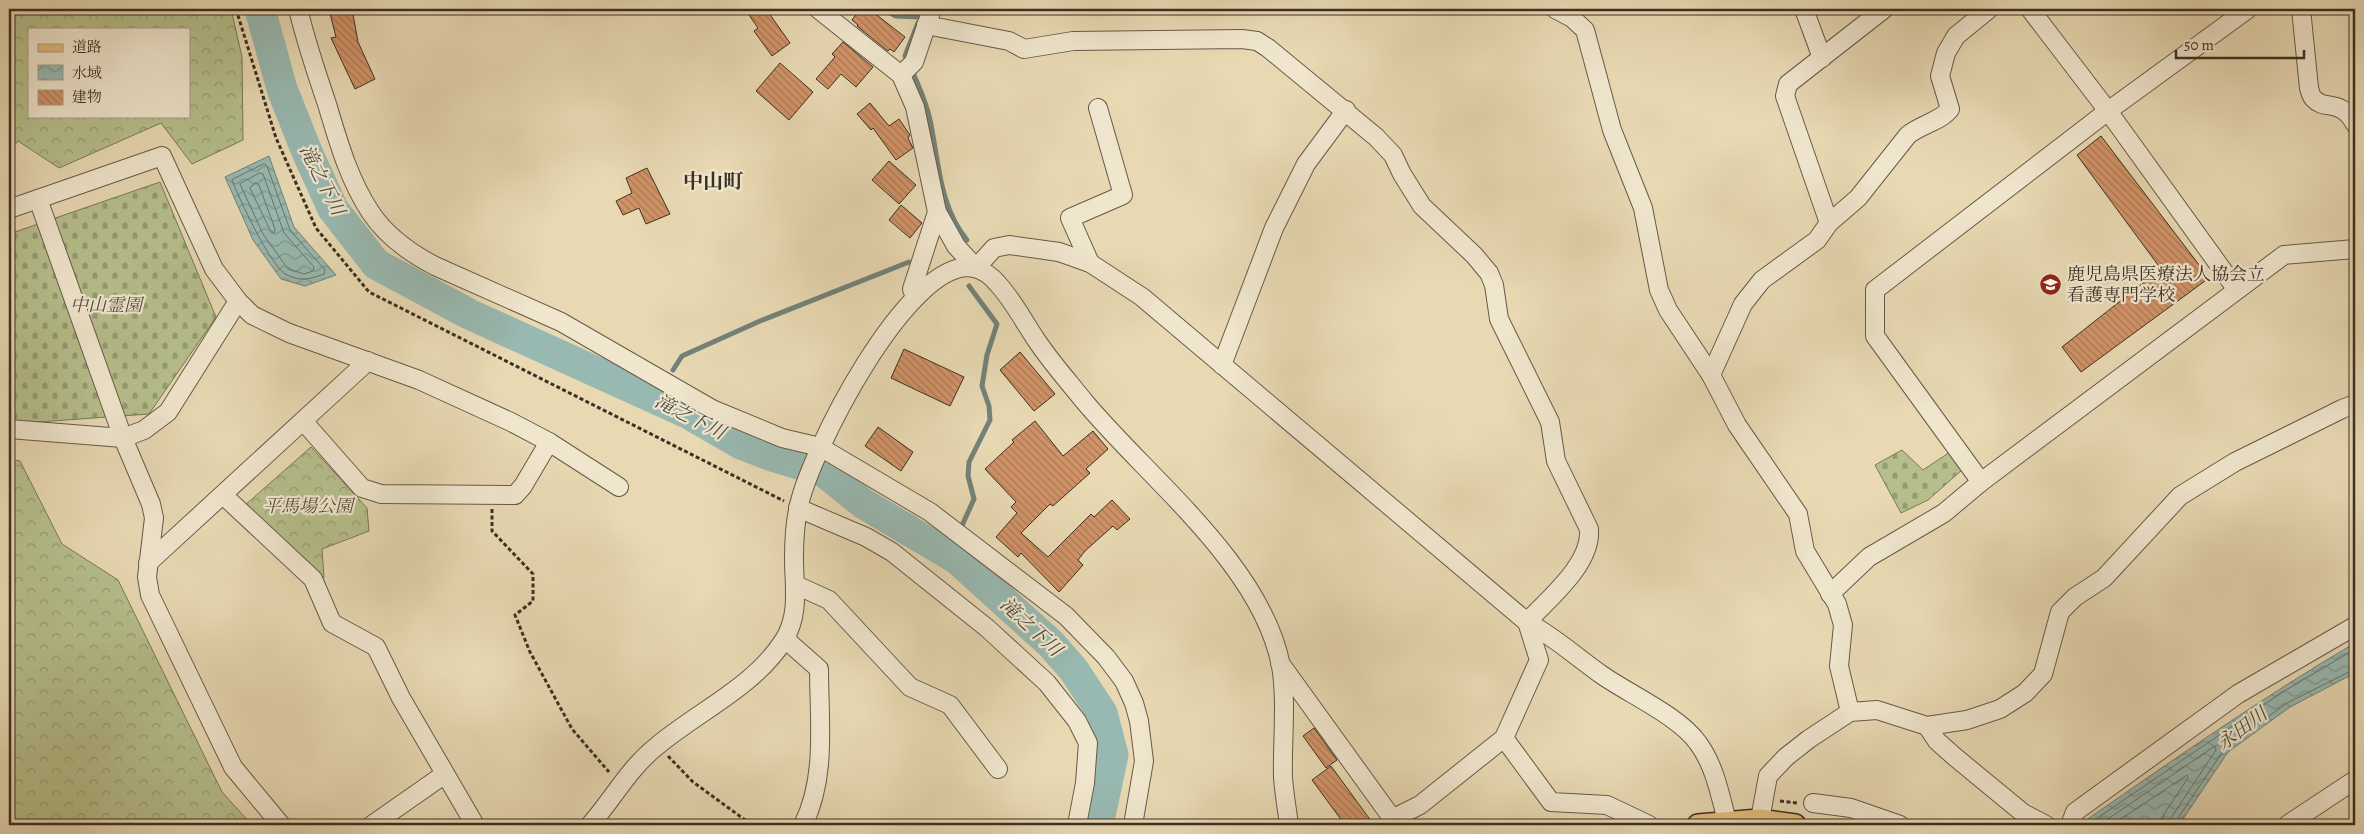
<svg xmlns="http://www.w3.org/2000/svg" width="2364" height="834" font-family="Alegreya,'Noto Serif JP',serif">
<defs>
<pattern id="forest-crowns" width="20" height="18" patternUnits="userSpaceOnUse" patternTransform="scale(1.25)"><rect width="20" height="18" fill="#b6bf8c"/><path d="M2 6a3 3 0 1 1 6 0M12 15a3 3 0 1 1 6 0" fill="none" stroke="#959c72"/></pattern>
<pattern id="cemetery-stones" width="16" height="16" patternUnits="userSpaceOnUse" patternTransform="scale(1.25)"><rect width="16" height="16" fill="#b6bf8c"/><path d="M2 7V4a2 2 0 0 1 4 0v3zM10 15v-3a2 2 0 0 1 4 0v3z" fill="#959c72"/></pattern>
<pattern id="water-waves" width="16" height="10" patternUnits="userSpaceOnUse" patternTransform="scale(1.25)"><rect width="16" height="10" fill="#98b9b1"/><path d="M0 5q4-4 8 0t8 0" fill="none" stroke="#7d9790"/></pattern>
<pattern id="building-back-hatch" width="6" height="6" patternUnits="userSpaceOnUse" patternTransform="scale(1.25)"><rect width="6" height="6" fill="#d19367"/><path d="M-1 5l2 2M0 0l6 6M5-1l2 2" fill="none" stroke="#ab7855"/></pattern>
</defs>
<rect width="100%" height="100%" fill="#e8d9b3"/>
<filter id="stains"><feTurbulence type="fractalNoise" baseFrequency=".004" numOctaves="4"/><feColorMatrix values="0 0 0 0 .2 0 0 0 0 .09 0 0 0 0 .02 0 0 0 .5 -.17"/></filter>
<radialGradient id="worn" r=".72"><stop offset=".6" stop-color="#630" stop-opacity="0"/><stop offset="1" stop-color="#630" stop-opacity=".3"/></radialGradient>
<g fill="url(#forest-crowns)" stroke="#797858" fill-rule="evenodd">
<path d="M9,9H231L242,57L243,140L192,164L161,123L59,168L18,141L9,152ZM29,29H189V116H29Z"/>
<polygon points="311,447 367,508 369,531 322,549 324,578 244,506"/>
<polygon points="9,459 20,461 62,544 118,580 222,792 252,825 12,825 9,821"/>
</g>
<g fill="url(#cemetery-stones)" stroke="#797858">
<polygon points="160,182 216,317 149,414 24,423 9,426 9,234"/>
<polygon points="1902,450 1923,470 1950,452 1962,470 1928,500 1901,513 1875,465"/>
</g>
<g fill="url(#water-waves)" stroke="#738279">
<polygon points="269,156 294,227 336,275 305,286 281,279 253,240 225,177"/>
<path d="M2355,643V673L2290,707L2228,752L2179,825H2085L2089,818C2176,758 2263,697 2355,643Z"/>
</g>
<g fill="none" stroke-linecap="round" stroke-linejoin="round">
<g stroke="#6a746a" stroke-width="1">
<path d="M264,164L267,166L290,230L325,270L324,274C310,279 301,282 287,275C271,268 239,198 232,180Z"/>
<polygon points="260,173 263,174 284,233 314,267 313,271 304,274 288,269 263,234 240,184"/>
<polygon points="256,183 259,185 275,229 274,233 270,230 250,188"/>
<polyline points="2091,825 2093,821 2281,693 2355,649"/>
<polyline points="2099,825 2215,746 2216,750 2171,818 2169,825"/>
<polyline points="2112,825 2187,775 2188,778 2164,814 2161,825"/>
<polyline points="2175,825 2176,821 2225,748 2287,703 2355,669"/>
</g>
<g stroke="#738279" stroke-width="5">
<polyline points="883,9 896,16 921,17"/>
<path d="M918,23L905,56C915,77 925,98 930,120C939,162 939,206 967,240"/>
<polyline points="673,370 682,356 760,321 909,262"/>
<polyline points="654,398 657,394"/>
<polyline points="960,530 974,499 968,476 969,462 990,420 989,406 982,386 987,355 997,324 969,286"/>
<polyline points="949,554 957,537"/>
</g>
<polyline stroke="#98b9b1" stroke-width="31" points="260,9 282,89 307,152 333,209 376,264 469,314 689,414 741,444 775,457 824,472 864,504 957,559 1050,643 1073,669 1102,713 1113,755 1098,825"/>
</g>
<g fill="url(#building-back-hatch)" stroke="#3c3024">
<polygon points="329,9 352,9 358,42 375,79 355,89 331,38 336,37"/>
<polygon points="745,9 766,9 790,43 772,56 754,31 758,28"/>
<polygon points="860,9 869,9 905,37 894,52 890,49 888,51 857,26 858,25 852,20"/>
<polygon points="843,42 873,67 856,87 841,74 828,89 816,79 835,57 832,54"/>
<polygon points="780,63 813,92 789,120 756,91"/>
<polygon points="870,103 889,126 899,119 910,135 908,138 913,148 896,160 873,128 871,130 857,114"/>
<polygon points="2101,136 2209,278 2081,372 2062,347 2161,269 2077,155"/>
<polygon points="889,161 916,185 899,204 872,180"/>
<polygon points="647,168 670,214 646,224 639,208 623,215 616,201 632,193 626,178"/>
<polygon points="901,205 922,223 910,238 889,220"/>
<polygon points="904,349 964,377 950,406 891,378"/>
<polygon points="1020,352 1055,394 1034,411 1000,370"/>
<polygon points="1035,421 1063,456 1093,431 1108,449 1086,469 1090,473 1053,506 1050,504 1021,533 1048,557 1091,514 1094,517 1112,500 1130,519 1117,530 1113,526 1085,551 1078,560 1083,565 1059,592 1021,553 1018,557 996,537 1017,513 1011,507 1016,502 985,469 1014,442 1012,440"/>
<polygon points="878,427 913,452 901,471 865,446"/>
<polygon points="1314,728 1337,760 1326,768 1303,736"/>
<polygon points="1331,766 1374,825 1345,825 1312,780"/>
</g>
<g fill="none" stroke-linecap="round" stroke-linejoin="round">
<defs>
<g id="minor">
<path d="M298,9C306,41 316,72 327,104C338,141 349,180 371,213C387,237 410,253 435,266L561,322L712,409L782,438L820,447L930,512L1066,616L1106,657L1124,681L1134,703L1139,721L1144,761L1133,825"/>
<path d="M818,9L901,75L915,107L937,212L956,246L976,268L994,248L1009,245L1059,252L1090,263L1142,297L1527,622C1556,638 1575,656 1602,675C1629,694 1679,716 1698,743C1715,766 1720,795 1727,821"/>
<polyline points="1555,9 1572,18 1585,30 1612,130 1643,208 1659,290 1668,310 1711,375 1737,425 1798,514 1805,551 1837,604 1843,625 1839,666 1850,712"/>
<polyline points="1804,9 1822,58"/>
<polyline points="2030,9 2108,111 2237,290"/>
<path d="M2301,9L2309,88C2310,91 2311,97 2314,99C2325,111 2341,98 2355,124"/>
<path d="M926,25L1009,41L1024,49L1073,41L1242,39L1257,41L1268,48L1376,137L1393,155L1402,174L1422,206L1474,255L1489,273L1494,285L1499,319L1550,422L1556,461L1589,529C1592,564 1549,598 1527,622L1539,660L1504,738L1420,805L1392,819"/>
<polyline points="901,75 914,62 932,9"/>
<polyline points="38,199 123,438 151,504 154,518 147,577 150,595 233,767 281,825"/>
<polyline points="9,209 162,156 214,269 238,301 252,315 289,333 419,380 511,422 549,442 619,487"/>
<path d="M1829,223L1858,198L1908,135C1922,124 1941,121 1950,109L1940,76L1946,53L1956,36L1989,9"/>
<polyline points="1090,263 1070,218 1123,195 1098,108"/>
<polyline points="915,297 912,289 937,212"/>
<polyline points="1222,365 1274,228 1306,164 1346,110"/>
<polyline points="1711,375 1743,304 1762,280 1817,240 1829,223 1785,96 1788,84 1884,9"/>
<polyline points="304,422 362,488 381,494 515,495 523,486 549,442"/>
<polyline points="9,429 123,438 144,430 168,412 238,301"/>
<polyline points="1981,482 1875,336 1875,290 2108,111 2248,9"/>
<polyline points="223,495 313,579 332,623 376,647 401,698 475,825"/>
<polyline points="798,508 866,537 892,552 987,628 1047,683 1077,721 1088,743 1085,783 1077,825"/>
<polyline points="148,563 368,361"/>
<polyline points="796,585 829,600 910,687 950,705 998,769"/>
<polyline points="1830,594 1869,557 1944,513 1981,482 2284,255 2355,249"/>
<path d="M785,639L819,669C819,721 827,777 803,825"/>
<polyline points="1280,663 1397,825"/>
<polyline points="1927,726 1937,741 1955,757 2023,813 2046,825"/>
<polyline points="1504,738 1551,802 1607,805 1649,825"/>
<polyline points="1813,803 1851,808 1900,825"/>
<polyline points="372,825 445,774"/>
<path d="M590,825C613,799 629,768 657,746C699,711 754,687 784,640C800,614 794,587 794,558C794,543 795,525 798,510C807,457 910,254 974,268C983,270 992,277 997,283C1013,300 1024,322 1037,341C1051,362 1068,381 1084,401C1147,477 1262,565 1281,666C1287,702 1282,741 1283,777C1284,793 1287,809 1289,825"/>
<polyline points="1759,825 1768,776 1786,757 1809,739 1850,712 1877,710 1927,726 1967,720 2000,709 2025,693 2043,674 2060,612 2075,597 2104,578 2180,496 2235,462 2342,409 2355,404"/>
<polyline points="2070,825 2075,812 2238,694 2355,626"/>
<polyline points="2287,825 2355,780"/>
</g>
<polyline id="major" points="1698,825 1759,820 1795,825"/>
</defs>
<use href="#minor" stroke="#675a48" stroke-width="20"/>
<use href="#major" stroke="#3c3024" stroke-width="24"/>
<g stroke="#3c3024" stroke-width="3" stroke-dasharray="4 2.5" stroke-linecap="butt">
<polyline points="236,9 276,138 316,228 369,292 784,501"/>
<polyline points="492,509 492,531 533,574 533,601 515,615 530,652 572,729 609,772"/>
<polyline points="668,756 693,782 752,825"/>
<polyline points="1780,801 1797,803"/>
</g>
<use href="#minor" stroke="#f0e6ce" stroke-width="18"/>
<use href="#major" stroke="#e4bc7a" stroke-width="21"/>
</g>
<defs>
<symbol id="university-disc" viewBox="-11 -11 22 22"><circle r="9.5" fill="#8f2418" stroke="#f0e6ce"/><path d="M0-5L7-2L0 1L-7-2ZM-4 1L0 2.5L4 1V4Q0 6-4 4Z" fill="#fff"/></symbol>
</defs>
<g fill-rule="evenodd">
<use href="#university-disc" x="2038" y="272" width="25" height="25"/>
</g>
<g text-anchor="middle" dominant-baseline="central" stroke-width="4.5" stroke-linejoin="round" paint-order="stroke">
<g font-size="18" fill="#3c3024" stroke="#f0e6ce" text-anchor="start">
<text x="2067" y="274">鹿児島県医療法人協会立<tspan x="2067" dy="21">看護専門学校</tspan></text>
</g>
<g font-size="18" font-style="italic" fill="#544d39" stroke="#f0e6ce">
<text x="106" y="305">中山霊園</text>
<text x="308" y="506">平馬場公園</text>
</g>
<g font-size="19" font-style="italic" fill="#4e4b40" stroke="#f0e6ce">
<text transform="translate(322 180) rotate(63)">滝之下川</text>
<text transform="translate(690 417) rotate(27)">滝之下川</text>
<text transform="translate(1031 627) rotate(43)">滝之下川</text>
<text transform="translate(2242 729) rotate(-37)">永田川</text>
</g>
<g font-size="20" font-weight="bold" fill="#3c3024" stroke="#f0e6ce">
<text x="713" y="181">中山町</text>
</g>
</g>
<rect width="2364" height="834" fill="none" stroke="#e8d9b3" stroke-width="30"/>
<rect x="10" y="10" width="2344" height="814" fill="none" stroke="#3c3024" stroke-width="2.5"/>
<rect x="15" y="15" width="2334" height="804" fill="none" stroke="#3c3024"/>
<rect x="28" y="28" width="162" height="90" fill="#f0e6ce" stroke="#a89d8a"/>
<rect x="38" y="44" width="25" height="8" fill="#e4bc7a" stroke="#a89d8a"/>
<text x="72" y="52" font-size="15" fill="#3c3024">道路</text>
<rect x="38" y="65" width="25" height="15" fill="url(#water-waves)" stroke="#a89d8a"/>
<text x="72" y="78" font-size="15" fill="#3c3024">水域</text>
<rect x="38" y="90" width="25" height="15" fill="url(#building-back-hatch)" stroke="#a89d8a"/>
<text x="72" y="102" font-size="15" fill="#3c3024">建物</text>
<path d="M2176 50v8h128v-8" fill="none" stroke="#3c3024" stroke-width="2.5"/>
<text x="2184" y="50" font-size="15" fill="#3c3024" stroke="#f0e6ce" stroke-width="4" paint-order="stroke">50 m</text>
<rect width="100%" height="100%" filter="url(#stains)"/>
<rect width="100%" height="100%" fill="url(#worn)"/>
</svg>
